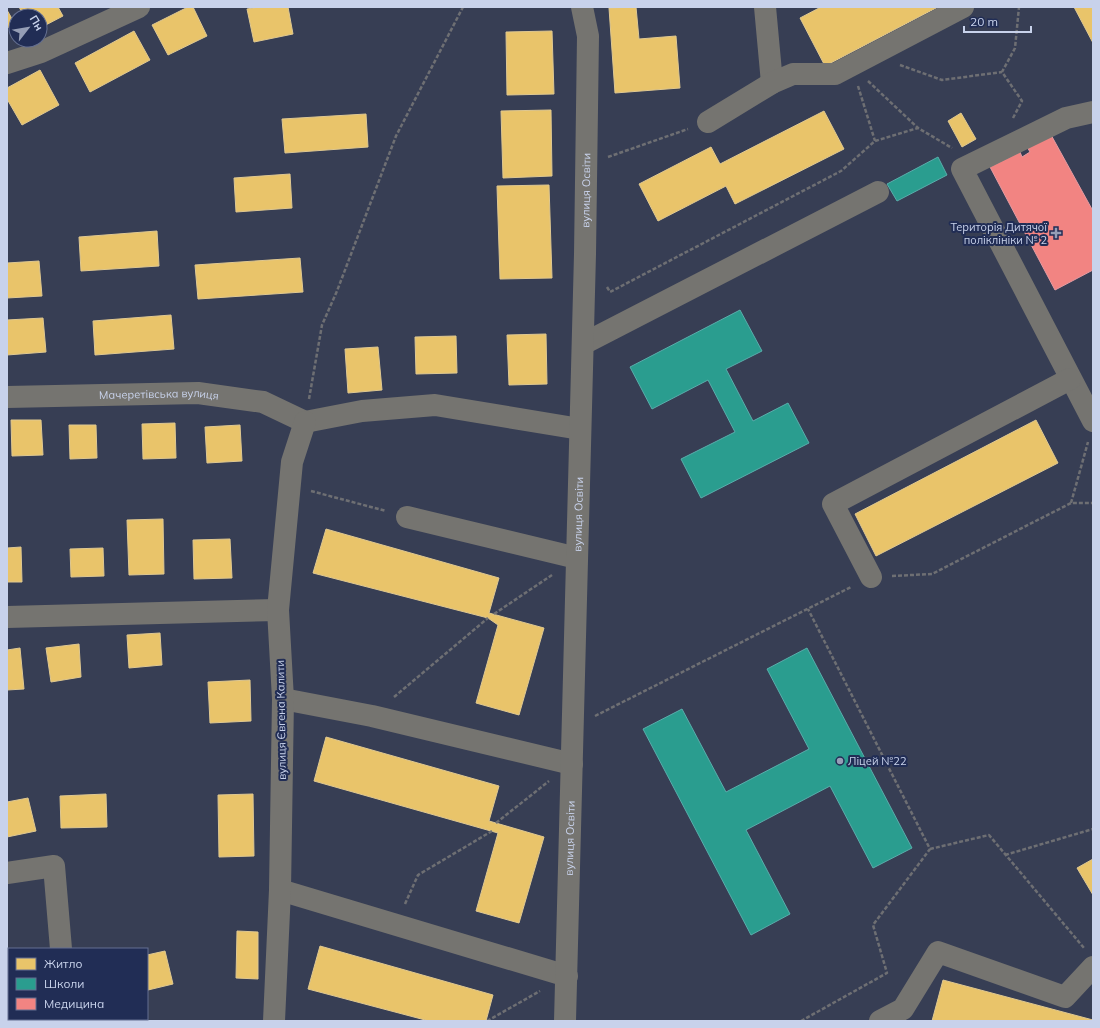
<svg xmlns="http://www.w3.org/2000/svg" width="1100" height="1028" font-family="Mulish,sans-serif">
<rect width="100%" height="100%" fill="#373e54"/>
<g fill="#e9c46a" stroke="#dfc891">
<polygon points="19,7 58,7 63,16 40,28 40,16 24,16"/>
<polygon points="188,7 193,7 207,36 168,55 152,25"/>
<polygon points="259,7 288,7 293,34 254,42 247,9"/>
<polygon points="636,7 639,39 676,36 680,88 615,93 609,8"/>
<polygon points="821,7 938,7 825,66 800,18"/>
<polygon points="1074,7 1093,7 1093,43"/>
<polygon points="7,10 15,24 7,28"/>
<polygon points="134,31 150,60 90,92 75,63"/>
<polygon points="552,31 554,94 507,95 506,32"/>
<polygon points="40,70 59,105 22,125 7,99 7,88"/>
<polygon points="551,110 552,176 503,178 501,111"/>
<polygon points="824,111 844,149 735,204 726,186 658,221 639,184 711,147 720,164"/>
<polygon points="961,113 976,139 962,147 948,121"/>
<polygon points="366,114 368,147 285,153 282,119"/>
<polygon points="290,174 292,208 236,212 234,178"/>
<polygon points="549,185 552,278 500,279 497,186"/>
<polygon points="157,231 159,266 81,271 79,237"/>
<polygon points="300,258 303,292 198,299 195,265"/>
<polygon points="39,261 42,296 7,298 7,263"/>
<polygon points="171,315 174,349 95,355 93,321"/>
<polygon points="43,318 46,352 7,355 7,320"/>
<polygon points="546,334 547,384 509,385 507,335"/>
<polygon points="456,336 457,373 416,374 415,337"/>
<polygon points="378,347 382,390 348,393 345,349"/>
<polygon points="11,420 41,420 43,455 12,456"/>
<polygon points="1036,420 1058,463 876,556 855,514"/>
<polygon points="175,423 176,458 143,459 142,424"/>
<polygon points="69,425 96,425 97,458 70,459"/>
<polygon points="240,425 242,461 207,463 205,427"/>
<polygon points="163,519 164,574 129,575 127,520"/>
<polygon points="326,529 499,578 489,613 544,628 519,715 476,703 498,625 488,618 313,573"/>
<polygon points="230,539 232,578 194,579 193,540"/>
<polygon points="21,547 22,582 7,582 7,548"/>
<polygon points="103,548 104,576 71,577 70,549"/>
<polygon points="160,633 162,665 129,668 127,635"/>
<polygon points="79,644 81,677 51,682 46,648"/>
<polygon points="20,648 24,689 7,690 7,650"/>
<polygon points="250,680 251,721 210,723 208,682"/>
<polygon points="326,737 499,786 489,821 544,837 519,923 476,911 498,833 314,781"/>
<polygon points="106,794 107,827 61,828 60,796"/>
<polygon points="253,794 254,856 219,857 218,795"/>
<polygon points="28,798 36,831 7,837 7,802"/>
<polygon points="1093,859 1093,895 1077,868"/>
<polygon points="237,931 258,932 258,979 236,978"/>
<polygon points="320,946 493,995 486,1021 429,1021 308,989"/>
<polygon points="165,951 173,984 148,990 147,984 147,955"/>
<polygon points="943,980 1093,1020 1093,1021 932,1021"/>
</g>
<g fill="#2a9d8f" stroke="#59adab">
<polygon points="938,157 947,175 897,201 887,184"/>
<polygon points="740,310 762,351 726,369 753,421 788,403 809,443 701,498 681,459 735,432 708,380 652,409 630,367"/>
<polygon points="807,648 912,848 873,868 830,786 746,830 790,914 751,935 643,729 682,709 726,792 809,749 767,669"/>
</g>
<polygon fill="#f28482" stroke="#e59ba2" points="1050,133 1093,211 1093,270 1055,290 990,167 1020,152 1022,157 1030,152 1026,145"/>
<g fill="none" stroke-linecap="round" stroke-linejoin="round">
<g stroke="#6e6f73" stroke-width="2.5" stroke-dasharray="4 2" stroke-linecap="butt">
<polyline points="900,65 942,80 1002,72"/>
<polyline points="868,81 918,128"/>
<polyline points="858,86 875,141"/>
<polyline points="1013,118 1022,101 1002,72 1015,48 1019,7"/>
<polyline points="608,157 688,129"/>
<polyline points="607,287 610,292 841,171 875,141 918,128 952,148"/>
<polyline points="309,399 322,325 337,291 396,136 463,7"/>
<polyline points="311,491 386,511"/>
<polyline points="1071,503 1088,442"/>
<polyline points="892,576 932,574 1071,503 1093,503"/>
<polyline points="494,614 552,575"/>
<polyline points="394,697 488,618"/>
<polyline points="595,716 851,587"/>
<polyline points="496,823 549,781"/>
<polyline points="930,849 989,835 1084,948"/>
<polyline points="1005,855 1093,829"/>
<polyline points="405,904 418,875 492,831"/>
<polyline points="487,1021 540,991"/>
<polyline points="801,1021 887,973 873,925 930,849 808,609"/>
</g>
<g stroke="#757470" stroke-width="22">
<polyline points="765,7 772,83"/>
<polyline points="7,63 41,52 139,7"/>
<polyline points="1093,112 1066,118 962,169 1093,421"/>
<polyline points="708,122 772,83 793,74 835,74 963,7"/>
<polyline points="583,344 878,192"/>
<path id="s1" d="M7,397L198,393L263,402L305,422"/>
<polyline points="305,422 362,411 435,405 580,429"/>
<polyline points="407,517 577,558"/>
<polyline points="871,577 833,504 1070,379"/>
<polyline points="7,617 278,610"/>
<polyline points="283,699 372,716 572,764"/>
<polyline points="7,873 54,866 61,949"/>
<polyline points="280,890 567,976"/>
<polyline points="64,1019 64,1021"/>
<polyline points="274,1021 280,890 283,699 278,610 292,462 305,422"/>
<path id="s2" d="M565,1021L585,254L588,36L582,7"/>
<polyline points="880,1021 903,1009 938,952 1065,997 1093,967"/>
</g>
</g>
<g fill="#959eb6" stroke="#212d55" stroke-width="1.5">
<path d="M1054 227h4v4h4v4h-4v4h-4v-4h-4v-4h4z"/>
<circle cx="840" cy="761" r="4"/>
</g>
<g text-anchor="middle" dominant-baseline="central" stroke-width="4" stroke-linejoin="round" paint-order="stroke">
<g font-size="11" fill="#c8d2eb" stroke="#212d55">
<text stroke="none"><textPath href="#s2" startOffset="831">вулиця Освіти</textPath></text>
<text stroke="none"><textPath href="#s1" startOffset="152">Мачеретівська вулиця</textPath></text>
<text stroke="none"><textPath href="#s2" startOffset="507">вулиця Освіти</textPath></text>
<text transform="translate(281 720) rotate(-91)">вулиця Євгена Калити</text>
<text stroke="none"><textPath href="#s2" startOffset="183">вулиця Освіти</textPath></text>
</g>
<g font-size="11" fill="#c8d2eb" stroke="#212d55" text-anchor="end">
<text x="1047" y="227">Територія Дитячої<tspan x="1047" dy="13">поліклініки № 2</tspan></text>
<text x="848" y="761" text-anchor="start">Ліцей №22</text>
</g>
</g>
<rect width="1100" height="1028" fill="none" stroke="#c8d2eb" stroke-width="16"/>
<rect x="8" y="948" width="140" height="72" fill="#212d55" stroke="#646f91"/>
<rect x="16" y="958" width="20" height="12" fill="#e9c46a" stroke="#646f91"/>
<text x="44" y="968" font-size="12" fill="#c8d2eb">Житло</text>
<rect x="16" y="978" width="20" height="12" fill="#2a9d8f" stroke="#646f91"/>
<text x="44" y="988" font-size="12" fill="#c8d2eb">Школи</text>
<rect x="16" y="998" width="20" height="12" fill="#f28482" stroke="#646f91"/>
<text x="44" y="1008" font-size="12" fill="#c8d2eb">Медицина</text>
<g transform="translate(28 28) rotate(59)"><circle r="19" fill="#212d55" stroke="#646f91"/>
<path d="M0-3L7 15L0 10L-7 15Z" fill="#959eb6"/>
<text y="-6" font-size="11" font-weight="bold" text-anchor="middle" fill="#c8d2eb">Пн</text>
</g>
<path d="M964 26v6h67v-6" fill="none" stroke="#c8d2eb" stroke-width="2"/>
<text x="970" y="26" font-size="12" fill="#c8d2eb" stroke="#212d55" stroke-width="3" paint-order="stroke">20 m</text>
</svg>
